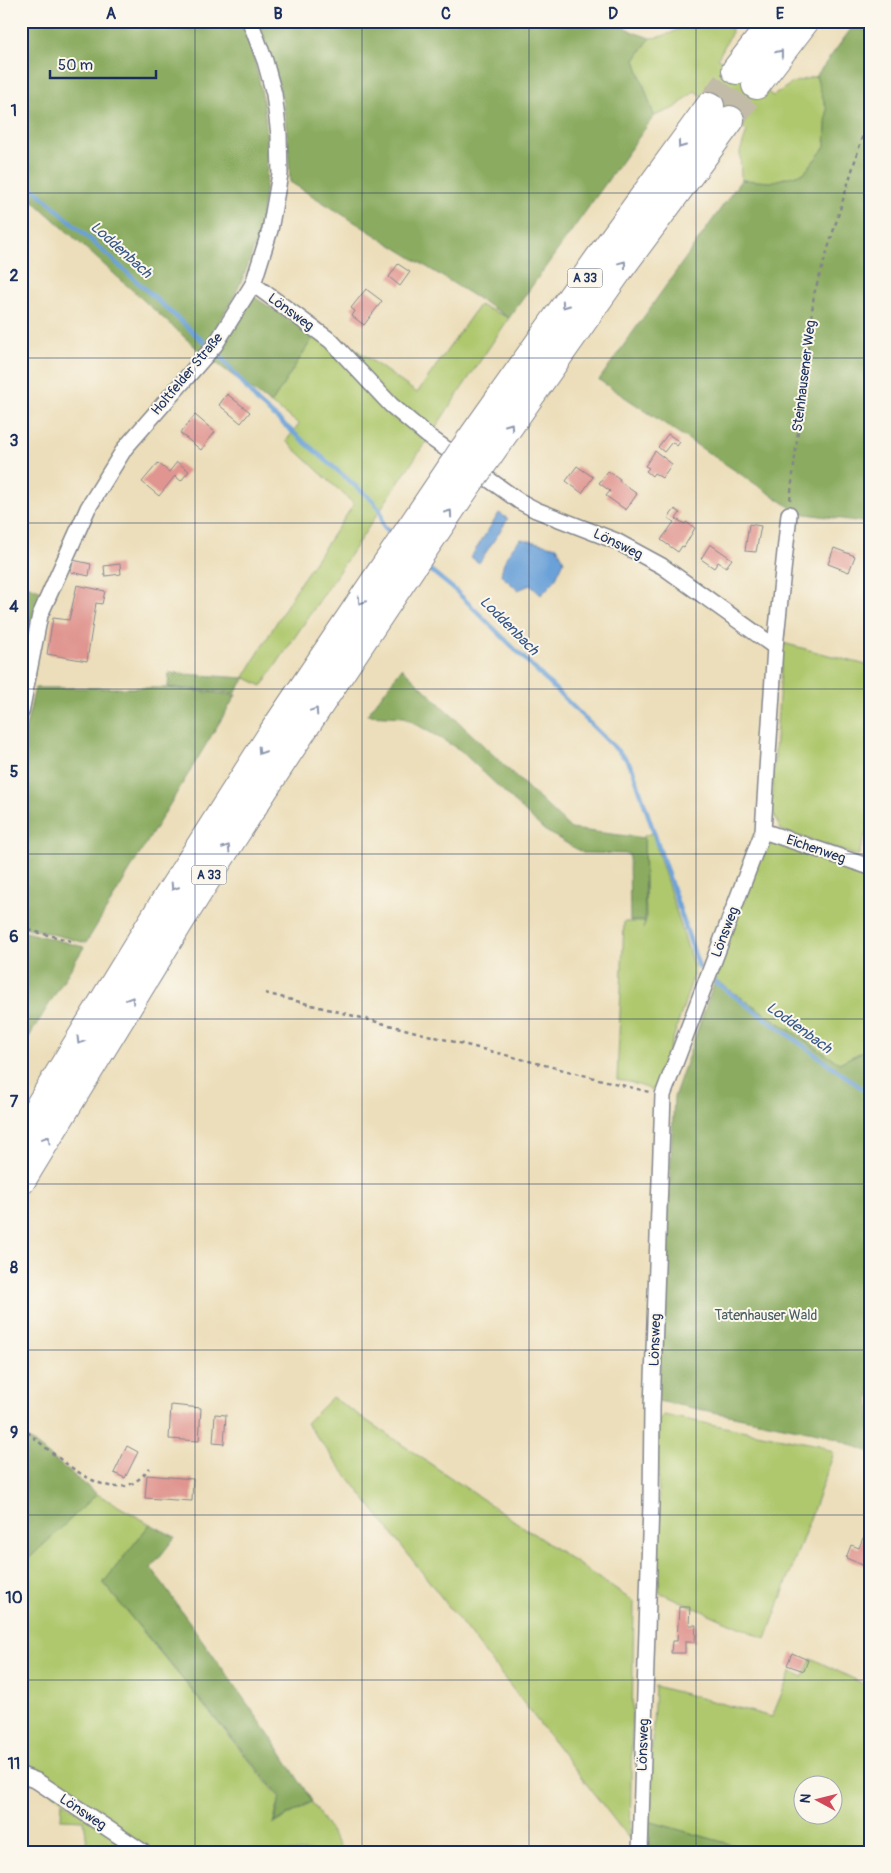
<svg xmlns="http://www.w3.org/2000/svg" width="891" height="1873" font-family="Pangolin,sans-serif">
<rect width="100%" height="100%" fill="#fbf7ec"/>
<filter id="ink" filterUnits="userSpaceOnUse"><feTurbulence type="fractalNoise" baseFrequency=".02" numOctaves="2"/><feDisplacementMap in="SourceGraphic" scale="10" xChannelSelector="R" yChannelSelector="G"/><feConvolveMatrix kernelMatrix="1 2 1 2 8 2 1 2 1" color-interpolation-filters="sRGB"/></filter>
<filter id="wash" filterUnits="userSpaceOnUse"><feTurbulence type="fractalNoise" baseFrequency=".0096" numOctaves="4" result="noise"/><feDisplacementMap in="SourceGraphic" scale="20" xChannelSelector="R" yChannelSelector="G"/><feGaussianBlur stdDeviation="1.12" result="paint"/><feColorMatrix in="noise" values="0 0 0 0 0 0 0 0 0 0 0 0 0 0 0 0 0 1.4 0 .05"/><feComposite in="paint" operator="in"/></filter>
<g filter="url(#wash)">
<rect width="100%" height="100%" fill="#ecdeba"/>
<g fill="#afc86d" stroke="#657c66" fill-rule="evenodd">
<path d="M688,21H731L732,32L718,58L773,96L792,83L816,76L827,110L825,147L804,173L770,182L741,180L740,152L747,131L695,91L675,108L654,116L635,60L650,38C664,37 678,32 688,21Z"/>
<polygon points="479,305 509,318 262,686 244,677 300,583 354,504 286,441 299,424 271,404 314,336 319,323 417,393"/>
<polygon points="783,643 870,666 870,823 858,856 781,830 771,808"/>
<polygon points="652,833 695,971 656,1091 629,1082 617,1080 624,922 645,922 643,929 646,920 644,836"/>
<polygon points="773,841 870,877 870,1048 839,1063 715,980 760,851"/>
<polygon points="332,1397 634,1602 630,1840 306,1423"/>
<polygon points="663,1415 819,1445 834,1453 766,1639 659,1592 658,1421"/>
<polygon points="97,1494 150,1524 103,1583 280,1798 273,1824 312,1802 343,1852 147,1852 21,1773 21,1566"/>
<path d="M811,1658L870,1687V1852H758L648,1821L655,1686L772,1717L791,1671L803,1677ZM804,1786H834V1816H804Z"/>
<polygon points="62,1801 140,1852 88,1852 84,1820 61,1819"/>
</g>
<g fill="#8bac60" stroke="#536e5f">
<path d="M21,21H240C245,30 248,40 251,50C275,124 273,211 241,282C230,306 214,329 201,352L21,190Z"/>
<path d="M256,21H615L633,32L650,38L635,60L654,116L509,318L290,182C288,122 282,77 256,21Z"/>
<polygon points="857,21 870,21 870,523 799,513 599,380 741,180 770,182 804,173 825,147 827,110 816,76"/>
<polygon points="254,297 314,336 271,404 212,360"/>
<polygon points="21,583 42,591 21,685"/>
<polygon points="402,668 571,829 644,838 645,921 630,921 629,854 583,853 544,830 460,750 404,717 367,715"/>
<polygon points="169,673 245,678 235,693 168,687"/>
<polygon points="35,688 167,688 236,695 86,943 21,926 21,748"/>
<polygon points="21,931 84,947 21,1050"/>
<polygon points="715,980 839,1063 870,1048 870,1452 823,1434 658,1401 674,1097"/>
<polygon points="21,1433 97,1494 21,1566"/>
<polygon points="150,1524 175,1537 151,1568 271,1737 312,1801 274,1823 281,1797 103,1583"/>
<polygon points="648,1821 758,1852 649,1852"/>
</g>
<g fill="#6aa1d8" stroke="#42689b">
<polygon points="499,513 508,519 479,563 471,557"/>
<path d="M521,539L557,547L564,561L555,580L541,595L530,585L518,590L501,575C503,561 509,549 521,539Z"/>
</g>
<g fill="none" stroke-linecap="round" stroke-linejoin="round">
<g stroke="#6aa1d8" stroke-width="4.5">
<polyline points="21,177 204,342"/>
<polyline points="221,357 258,402 373,501 381,512 383,526 394,537"/>
<polyline points="423,564 456,591 626,759 633,770 699,967"/>
<polyline points="715,982 870,1094"/>
</g>
</g>
<g id="blocks">
<g fill="#e09590">
<polygon points="398,264 410,272 400,286 389,277"/>
<polygon points="366,289 382,301 364,325 352,316 355,311 351,308"/>
<polygon points="227,394 250,412 241,423 219,405"/>
<polygon points="195,415 215,432 201,450 180,433"/>
<polygon points="668,434 680,442 677,446 672,442 664,452 658,447"/>
<polygon points="655,451 672,464 662,478 654,473 652,476 646,471 649,468 645,466"/>
<polygon points="177,462 189,471 181,481 175,476 159,496 142,482 158,463 169,472"/>
<polygon points="577,466 593,477 582,493 566,481"/>
<polygon points="608,471 620,479 619,481 637,494 626,510 606,496 610,491 599,483"/>
<polygon points="675,509 680,513 676,519 685,524 686,522 695,528 684,547 682,546 678,552 661,540 674,522 668,518"/>
<polygon points="749,524 761,526 756,552 745,551"/>
<polygon points="710,544 732,559 726,567 718,562 714,568 701,559"/>
<polygon points="834,548 855,556 849,572 828,564"/>
<polygon points="73,560 91,564 89,576 71,572"/>
<polygon points="120,564 121,574 105,576 104,566"/>
<polygon points="77,585 105,591 102,604 96,603 87,661 47,654 53,618 69,620"/>
<polygon points="171,1405 201,1408 199,1441 169,1439"/>
<polygon points="215,1414 226,1415 224,1444 213,1443"/>
<polygon points="127,1446 138,1452 125,1478 114,1473"/>
<polygon points="147,1475 193,1479 192,1501 145,1498"/>
<polygon points="863,1538 870,1541 870,1568 846,1558 851,1545 859,1548"/>
<polygon points="679,1607 690,1607 689,1625 696,1625 695,1642 685,1642 685,1653 671,1653 672,1641 677,1641"/>
<polygon points="792,1653 808,1660 804,1671 787,1665"/>
</g>
</g>
</g>
<g filter="url(#ink)">
<use href="#blocks" fill-opacity="0" stroke="#84868c" stroke-width="1"/>
<g fill="none" stroke-linecap="round" stroke-linejoin="round">
<g stroke="#c2bba8" stroke-width="28" stroke-dasharray="28 14" stroke-linecap="butt">
<polyline points="710,106 736,70"/>
<polyline points="730,120 756,85"/>
</g>
<defs>
<g id="minor">
<polyline points="253,284 331,341 391,405 428,436 519,501 536,510 616,541 662,566 775,647"/>
<polyline points="21,712 40,615 88,508 125,448 215,345 253,284 270,230 280,174 279,135 274,94 265,61 250,21"/>
<polyline points="763,831 870,867"/>
<polyline points="21,1775 37,1781 143,1852"/>
<polyline points="640,1852 651,1504 652,1408 663,1095 763,831 775,647 789,514"/>
</g>
<g id="motorway">
<polyline points="736,70 774,21"/>
<polyline points="756,85 805,21"/>
<polyline points="462,452 603,253 710,106"/>
<polyline points="481,466 618,271 730,120"/>
<polyline points="21,1136 162,906 272,734 452,467"/>
<path d="M21,1181C74,1094 127,1007 180,921C273,772 371,626 470,481"/>
</g>
</defs>
<use href="#minor" stroke="#84868c" stroke-width="18"/>
<use href="#motorway" stroke="#84868c" stroke-width="30"/>
<g stroke="#84868c" stroke-width="2.5" stroke-dasharray="4 4" stroke-linecap="butt">
<polyline points="790,500 814,294 870,112"/>
<polyline points="21,928 71,941"/>
<polyline points="265,993 649,1092"/>
<path d="M21,1427C46,1446 100,1502 133,1483C139,1480 145,1473 150,1468"/>
</g>
<use href="#minor" stroke="#fff" stroke-width="15"/>
<use href="#motorway" stroke="#fff" stroke-width="28"/>
<defs>
<g id="motorway-bridge">
<polyline points="452,467 462,452"/>
<polyline points="470,481 481,466"/>
</g>
</defs>
<use href="#motorway-bridge" stroke="#84868c" stroke-width="30" stroke-linecap="butt"/>
<use href="#motorway-bridge" stroke="#fff" stroke-width="28"/>
</g>
<defs><path id="oneway-chevron" d="M-2-3.5L2.5 0L-2 3.5" fill="none" stroke-width="1.6" stroke-linecap="round" stroke-linejoin="round" transform="scale(1.25)"/></defs>
<g stroke="#8d97ae">
<use href="#oneway-chevron" transform="translate(780 53) rotate(-52)"/>
<use href="#oneway-chevron" transform="translate(681 145) rotate(126)"/>
<use href="#oneway-chevron" transform="translate(623 264) rotate(-53)"/>
<use href="#oneway-chevron" transform="translate(565 305) rotate(125)"/>
<use href="#oneway-chevron" transform="translate(510 426) rotate(-55)"/>
<use href="#oneway-chevron" transform="translate(449 513) rotate(-55)"/>
<use href="#oneway-chevron" transform="translate(361 601) rotate(124)"/>
<use href="#oneway-chevron" transform="translate(315 711) rotate(-56)"/>
<use href="#oneway-chevron" transform="translate(261 751) rotate(123)"/>
<use href="#oneway-chevron" transform="translate(227 848) rotate(-57)"/>
<use href="#oneway-chevron" transform="translate(174 887) rotate(123)"/>
<use href="#oneway-chevron" transform="translate(131 1000) rotate(-59)"/>
<use href="#oneway-chevron" transform="translate(80 1041) rotate(121)"/>
<use href="#oneway-chevron" transform="translate(47 1139) rotate(-59)"/>
</g>
</g>
<path fill="none" stroke="#1b2f5e" stroke-width="1" stroke-opacity="0.55" d="M195,21V1852M362,21V1852M529,21V1852M696,21V1852M21,193H870M21,358H870M21,523H870M21,689H870M21,854H870M21,1019H870M21,1184H870M21,1350H870M21,1515H870M21,1680H870"/>
<g text-anchor="middle" dominant-baseline="central" stroke-width="4" stroke-linejoin="round" paint-order="stroke">
<g fill="#fbf7ec" stroke="#5e6b89" stroke-width="1">
<rect x="567.5" y="268.5" width="35" height="19" rx="4"/>
<rect x="191.5" y="865.5" width="35" height="19" rx="4"/>
</g>
<g font-size="12" font-weight="bold" fill="#1b2f5e">
<text x="585" y="278">A 33</text>
<text x="209" y="875">A 33</text>
</g>
<g font-size="14" fill="#1b2f5e" stroke="#fbf7ec">
<text transform="translate(291 312) rotate(36)">Lönsweg</text>
<text transform="translate(187 374) rotate(-50)">Holtfelder Straße</text>
<text transform="translate(804 376) rotate(-83)">Steinhausener Weg</text>
<text transform="translate(618 544) rotate(26)">Lönsweg</text>
<text transform="translate(816 849) rotate(19)">Eichenweg</text>
<text transform="translate(725 932) rotate(-69)">Lönsweg</text>
<text transform="translate(655 1340) rotate(-88)">Lönsweg</text>
<text transform="translate(643 1745) rotate(-88)">Lönsweg</text>
<text transform="translate(83 1812) rotate(34)">Lönsweg</text>
</g>
<g font-size="14" fill="#475d62" stroke="#fbf7ec">
<text x="766" y="1315">Tatenhauser Wald</text>
</g>
<g font-size="15" font-style="italic" fill="#375789" stroke="#fbf7ec">
<text transform="translate(121 250) rotate(42)">Loddenbach</text>
<text transform="translate(509 626) rotate(45)">Loddenbach</text>
<text transform="translate(799 1028) rotate(36)">Loddenbach</text>
</g>
</g>
<rect width="891" height="1873" fill="none" stroke="#fbf7ec" stroke-width="55"/>
<g transform="translate(818 1800) rotate(277)"><circle r="24" fill="#fbf7ec" stroke="#a1a7b3"/>
<path d="M0-4L9 19L0 12L-9 19Z" fill="#d1495b"/>
<text y="-8" font-size="14" font-weight="bold" text-anchor="middle" fill="#1b2f5e">N</text>
</g>
<path d="M50 70v8h106v-8" fill="none" stroke="#1b2f5e" stroke-width="2.5"/>
<text x="58" y="70" font-size="15" fill="#1b2f5e" stroke="#fbf7ec" stroke-width="4" paint-order="stroke">50 m</text>
<rect x="28" y="28" width="836" height="1818" fill="none" stroke="#1b2f5e" stroke-width="2"/>
<g font-size="16" text-anchor="middle" font-weight="bold" fill="#1b2f5e">
<text x="111" y="19">A</text>
<text x="278" y="19">B</text>
<text x="446" y="19">C</text>
<text x="613" y="19">D</text>
<text x="780" y="19">E</text>
<text x="14" y="116">1</text>
<text x="14" y="281">2</text>
<text x="14" y="446">3</text>
<text x="14" y="612">4</text>
<text x="14" y="777">5</text>
<text x="14" y="942">6</text>
<text x="14" y="1107">7</text>
<text x="14" y="1273">8</text>
<text x="14" y="1438">9</text>
<text x="14" y="1603">10</text>
<text x="14" y="1769">11</text>
</g>
</svg>
